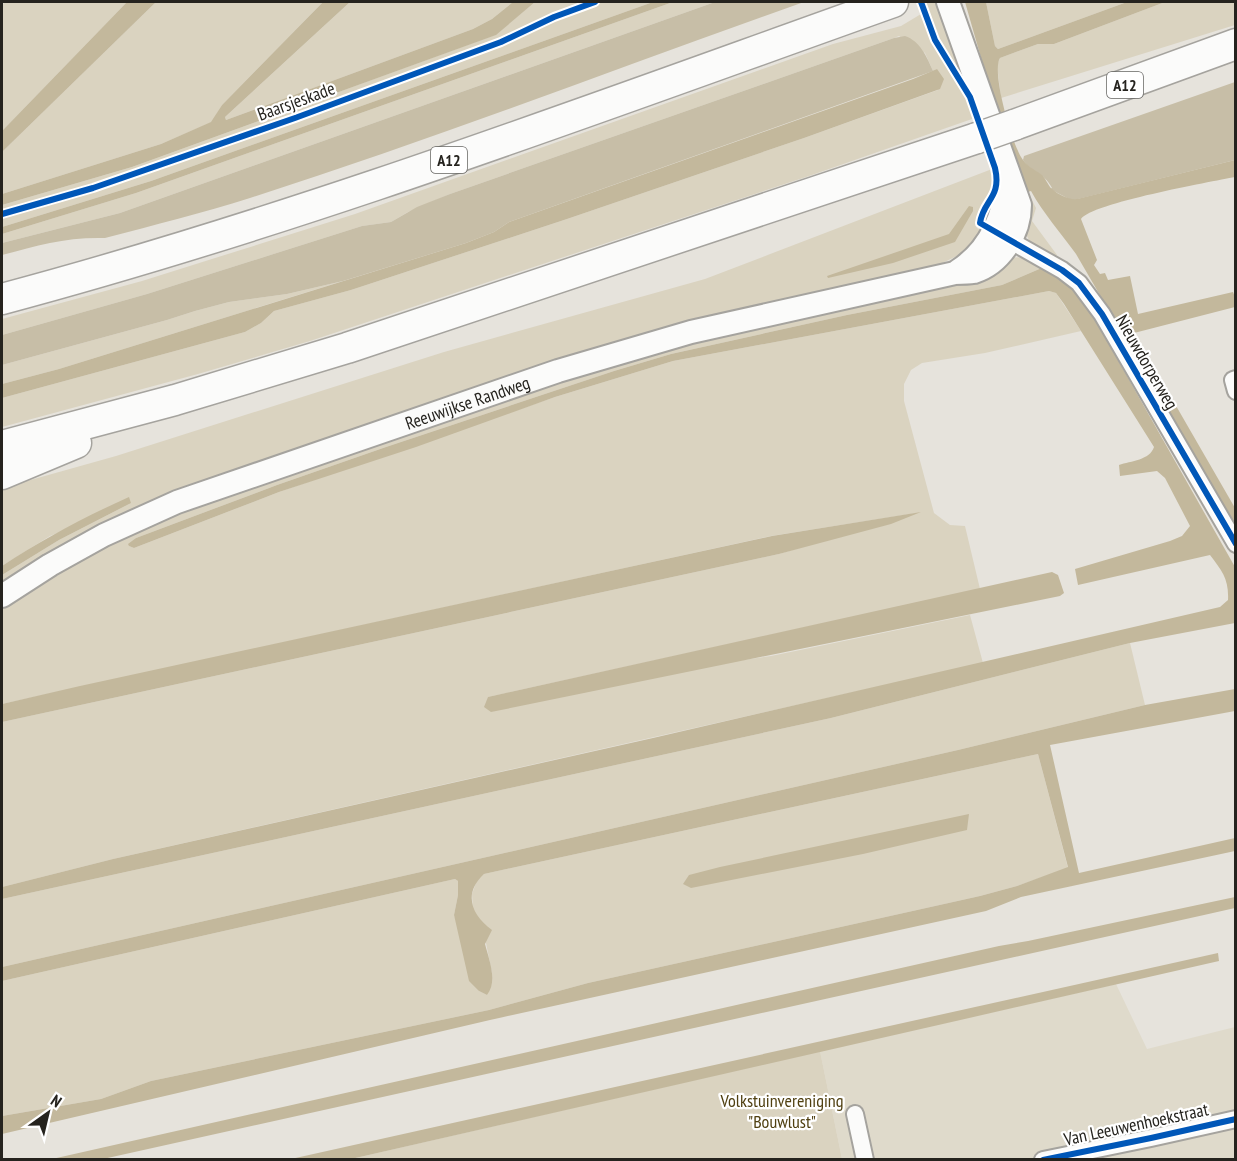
<svg xmlns="http://www.w3.org/2000/svg" width="1237" height="1161" font-family="'PT Sans Narrow',sans-serif">
<rect width="100%" height="100%" fill="#e6e3dc"/>
<polygon fill="#dfdacb" points="1116,984 1147,1049 1235,1027 1235,1159 842,1159 820,1051"/>
<g fill="#dad3c0">
<polygon points="5,2 127,2 2,131 2,5"/>
<polygon points="156,2 323,2 222,105 212,122 161,144 2,194 2,152"/>
<polygon points="350,2 513,2 492,19 473,29 226,120 225,117"/>
<polygon points="535,2 653,2 151,181 2,227 2,205 132,167 495,35"/>
<polygon points="673,2 715,2 120,213 2,243 2,234 136,193"/>
<polygon points="925,2 939,2 971,89 941,43"/>
<polygon points="986,2 1127,2 998,49 995,46"/>
<polygon points="1165,2 1235,2 1235,25 1001,98 997,65 1000,58 1038,44 1054,44"/>
<polygon points="921,14 936,48 967,96 975,117 972,119 809,176 310,341 198,374 2,427 2,398 245,332 261,323 274,311 351,290 567,219 804,138 938,90 937,69 933,71 925,53 899,36 894,38 450,194 408,212 391,222 362,226 147,294 2,335 2,319 142,281 355,214 833,44 901,26"/>
<path d="M992,169C997,190 982,205 975,224L977,228L986,234L967,251L932,268L243,470L2,586V575L59,540L131,503L50,536L2,566V488L116,456L444,352L705,279Z"/>
<polygon points="1020,177 1036,208 1032,221 1057,255 1053,258 1030,242 1025,232"/>
<polygon points="1009,257 1028,258 1044,267 1002,285 847,315 671,354 614,371 386,447 277,485 136,538 129,546 134,548 279,492 555,397 673,361 1049,291 1056,293 1081,331 985,353 922,363 911,370 904,384 904,401 934,513 950,525 965,526 980,589 488,697 771,656 970,615 983,663 113,859 2,887 2,722 779,554 917,513 771,536 2,704 2,606 114,540 211,499 337,455 661,349"/>
<polygon points="343,281 59,369 2,384 2,365 167,320 195,311 229,302 287,294"/>
<polygon points="1130,643 1145,705 958,750 2,967 2,899 831,718"/>
<polygon points="1038,754 1068,868 1017,886 980,896 588,983 489,1010 151,1081 101,1099 2,1116 2,981 455,879 458,881 458,895 454,915 479,991 487,995 492,973 482,923 473,912 472,894 477,880 484,874"/>
<polygon points="820,1051 842,1159 351,1159"/>
</g>
<g fill="#c7bea7">
<path d="M715,2H804C620,67 437,138 250,198C203,213 154,225 105,238C66,237 39,245 2,255V243L120,213Z"/>
<path d="M905,36C920,41 927,57 933,71L509,222L494,232L466,243L343,281L287,294L229,302L195,311L167,320L2,365V335L147,294L362,226L391,222L417,207L450,194L894,38Z"/>
<path d="M1235,82V160L1074,200L1069,199L1050,189L1052,188C1043,171 1033,174 1023,160L1024,156Z"/>
</g>
<g fill="#c3b89c">
<polygon points="127,2 156,2 2,152 2,131"/>
<polygon points="323,2 350,2 225,117 226,120 473,29 492,19 513,2 535,2 496,35 132,167 2,205 2,194 161,144 211,122 222,105"/>
<polygon points="653,2 673,2 136,193 2,234 2,227 151,181"/>
<path d="M965,2H986L995,46L998,49L1127,2H1165L1054,44H1038L1000,58C991,72 1012,142 1021,157C1026,166 1034,169 1042,175C1046,179 1049,187 1052,189C1059,195 1069,200 1077,199L1235,160V177C1210,182 1092,203 1081,219L1097,260L1094,265L1100,274L1105,273L1108,280L1130,276L1138,314L1233,292L1235,297V307L1134,333L1235,508V527L1076,254C1061,233 1043,213 1031,191L1028,192L1022,181L994,103Z"/>
<polygon points="937,69 944,79 940,89 804,138 567,219 351,290 274,311 261,323 245,332 2,398 2,384 59,369 466,243 494,232 509,222 913,79"/>
<polygon points="969,206 973,207 973,211 955,242 893,263 828,278 827,276 949,234"/>
<path d="M1044,267L1066,281L1089,309L1235,567V623L1130,643L831,718L2,899V887L113,859L653,738L1220,607L1228,600C1229,579 1222,571 1210,555L1078,585L1075,569L1170,541L1182,536L1190,526L1165,478L1157,471L1120,476L1119,465C1131,461 1150,460 1154,447L1064,304L1056,293L1049,291L673,361L555,397L416,447L279,492L134,548L129,546L128,544L136,538L277,485L386,447L614,371L671,354L847,315L1002,285Z"/>
<path d="M129,497L131,503L59,540L2,575V566C42,540 84,517 129,497Z"/>
<polygon points="921,512 891,524 779,554 2,722 2,704 80,686 772,536"/>
<polygon points="1052,572 1058,575 1064,593 1060,596 491,712 484,707 488,697"/>
<path d="M1235,689V711L1050,745L1079,873L1235,838V851L1021,897L986,911L490,1020L2,1134V1116L101,1099L151,1081L489,1010L588,983L980,896L1017,886L1068,867L1038,754L484,874C463,893 471,915 492,930L485,944C489,960 498,981 487,995L479,991L469,981L454,915L458,895V881L455,879L2,981V967L958,750L1145,705Z"/>
<polygon points="969,814 967,830 863,854 691,888 683,884 689,875 720,867"/>
<polygon points="1235,897 1235,908 1204,915 103,1159 52,1159 999,946 1028,941"/>
<polygon points="1218,953 1219,961 351,1159 291,1159"/>
</g>
<g fill="none" stroke-linecap="round" stroke-linejoin="round">
<defs>
<g id="minor">
<polyline points="1002,236 1062,270 1079,283 1102,314 1236,544"/>
<polyline points="1236,379 1233,380 1236,391"/>
<polyline points="855,1114 865,1160"/>
<polyline points="1043,1160 1151,1138 1236,1119"/>
</g>
<g id="secondary">
<path d="M959,270C991,249 1004,215 1008,179"/>
<path id="s1" d="M2,596L50,565L104,535L177,502L558,371L691,332L955,273C961,273 968,273 974,272C1002,263 1020,232 1020,205L948,2"/>
</g>
<g id="motorway">
<polyline points="1014,125 1236,44"/>
<path d="M2,299C305,218 598,107 893,2"/>
<polyline points="2,446 175,400 347,348 977,138"/>
<polyline points="2,474 76,443"/>
</g>
</defs>
<use href="#minor" stroke="#a5a39e" stroke-width="20"/>
<use href="#secondary" stroke="#a5a39e" stroke-width="26"/>
<use href="#motorway" stroke="#a5a39e" stroke-width="33"/>
<use href="#minor" stroke="#fbfbfa" stroke-width="16"/>
<use href="#secondary" stroke="#fbfbfa" stroke-width="22"/>
<use href="#motorway" stroke="#fbfbfa" stroke-width="30"/>
<defs>
<polyline id="motorway-bridge" points="977,138 1014,125"/>
</defs>
<use href="#motorway-bridge" stroke="#a5a39e" stroke-width="33" stroke-linecap="butt"/>
<use href="#motorway-bridge" stroke="#fbfbfa" stroke-width="30"/>
<defs>
<g id="cycleway">
<path d="M921,2L935,40L970,97L995,168C1002,198 983,200 980,223L1062,270L1079,283L1102,314L1236,544"/>
<polyline points="2,214 93,188 295,118 501,42 554,17 595,2"/>
<polyline points="1043,1160 1151,1138 1236,1119"/>
</g>
</defs>
<use href="#cycleway" stroke="#fff" stroke-width="10"/>
<use href="#cycleway" stroke="#0057b8" stroke-width="6"/>
</g>
<g text-anchor="middle" dominant-baseline="central" stroke-width="4.5" stroke-linejoin="round" paint-order="stroke">
<g fill="#fff" stroke="#666562" stroke-width="1.5">
<rect x="1107" y="72" width="36" height="26" rx="4.5"/>
<rect x="431" y="147" width="36" height="26" rx="4.5"/>
</g>
<g font-size="16" font-weight="bold" fill="#25231e">
<text x="1125" y="85">A12</text>
<text x="449" y="160">A12</text>
</g>
<g font-size="18" fill="#25231e" stroke="#fff">
<text transform="translate(296 101) rotate(-20)">Baarsjeskade</text>
<text transform="translate(1147 362) rotate(60)">Nieuwdorperweg</text>
<text stroke="none"><textPath href="#s1" startOffset="506">Reeuwijkse Randweg</textPath></text>
<text transform="translate(1136 1124) rotate(-12)">Van Leeuwenhoekstraat</text>
</g>
<g font-size="18" fill="#504011" stroke="#fff">
<text x="782" y="1100">Volkstuinvereniging<tspan x="782" dy="21">"Bouwlust"</tspan></text>
</g>
</g>
<rect width="1237" height="1161" fill="none" stroke="#25231e" stroke-width="6"/>
<g transform="translate(48 1113) rotate(34)" stroke="#ffffff" stroke-width="4.5" paint-order="stroke">
<path d="M0-4.5L10 22L0 15L-10 22Z" fill="#25231e"/>
<text y="-9" font-size="16" font-weight="bold" text-anchor="middle" fill="#25231e">N</text>
</g>
</svg>
